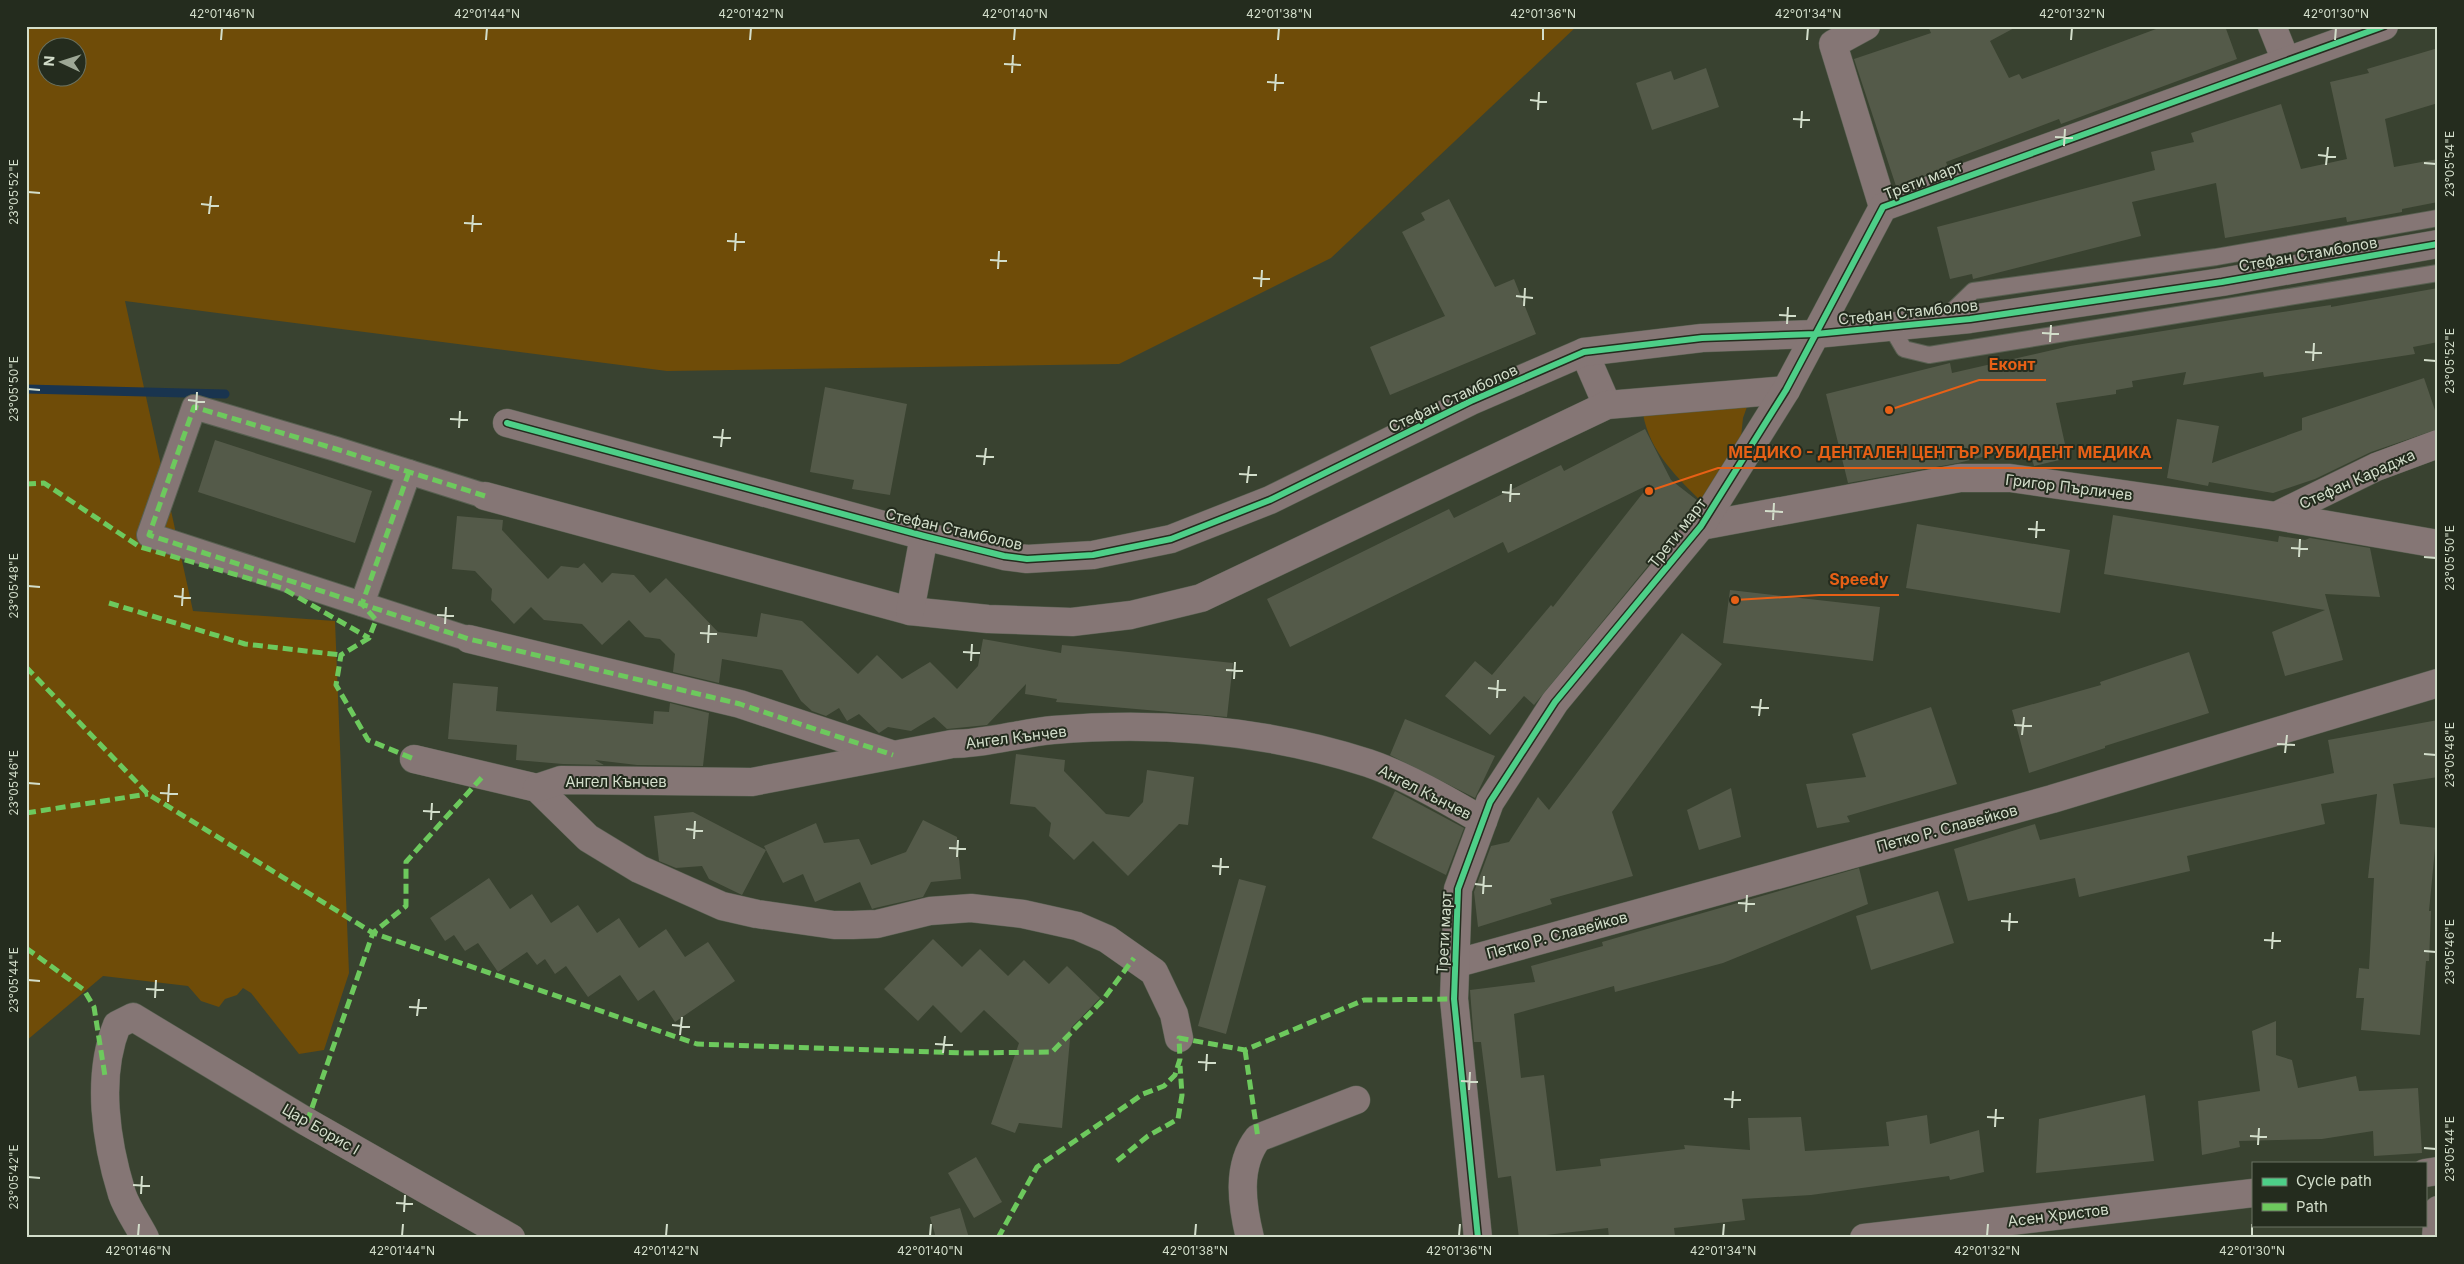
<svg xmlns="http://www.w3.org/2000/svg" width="2464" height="1264" font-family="Inter,sans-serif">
<rect width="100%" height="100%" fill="#394230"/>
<g fill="#6f4c08" fill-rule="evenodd">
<path d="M26,26H1577L1331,258L1119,364L667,371L125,301L193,611L335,621L349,973L324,1050L299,1054L251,993L243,988L237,995L225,999L219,1007L201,1001L188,986L103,976L26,1041ZM48,48H78V78H48Z"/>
<path d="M1748,404L1743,418L1740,447L1705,505C1678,478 1650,453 1643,414Z"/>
</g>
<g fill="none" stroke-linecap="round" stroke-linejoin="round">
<polyline stroke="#19344f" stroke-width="9" points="26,389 225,394"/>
</g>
<g fill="#545a49">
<polygon points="1928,26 2018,26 1990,41 2009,78 2019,74 2022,79 2164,26 2225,26 2237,59 2061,124 2059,119 1946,162 1948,167 1896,186 1854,59 1931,33"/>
<polygon points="2438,48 2438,103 2385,119 2394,167 2438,159 2438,202 2402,209 2402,212 2347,222 2346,217 2225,238 2216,183 2132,202 2141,236 1973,279 1972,274 1950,279 1937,227 2155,170 2151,152 2194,142 2191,133 2281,104 2301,169 2347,159 2330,82 2369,73 2367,69"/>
<polygon points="1706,68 1719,107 1652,130 1636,83 1671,71 1674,80"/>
<polygon points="1449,199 1495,287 1514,279 1536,334 1390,395 1370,347 1445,316 1402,232 1425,220 1421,213"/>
<polygon points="2438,288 2438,342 2413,347 2415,354 2264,377 2263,372 2183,385 2186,372 2132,381 2133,387 2116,390 2116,394 2056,403 2068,458 2034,466 2029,448 2010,452 2010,450 1958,463 1848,483 1826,394 1950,363 1952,373 2070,346 2262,315 2331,305 2331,307"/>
<polygon points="2424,378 2438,419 2438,429 2371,452 2315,479 2273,493 2209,482 2208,486 2167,478 2177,419 2219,426 2212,463 2302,430 2302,418"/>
<polygon points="825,387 907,404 890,495 852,489 854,480 810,472"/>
<polygon points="1645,429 1671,480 1698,501 1688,517 1534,705 1524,696 1490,735 1445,696 1475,661 1492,675 1551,605 1553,607 1650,484 1508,553 1503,542 1290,647 1267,599 1449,509 1454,518 1561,465 1564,471"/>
<polygon points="215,440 372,491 355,543 198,492"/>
<polygon points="2113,515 2278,542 2279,536 2305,540 2310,538 2370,548 2380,597 2325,594 2343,660 2285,676 2272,632 2325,610 2104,574"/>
<polygon points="457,516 503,520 502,530 548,579 561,566 578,568 584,563 602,583 612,573 634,575 650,593 666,578 718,632 757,637 761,613 802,621 858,674 877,655 902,679 930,662 957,689 978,666 983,639 1061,653 1062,645 1233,663 1227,717 1056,702 1057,699 1025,694 1026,684 987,725 947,729 934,717 911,731 888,727 879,733 859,714 847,721 839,708 826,716 812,711 801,701 782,670 722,659 719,683 673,672 675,654 660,639 645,637 629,620 602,645 582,624 544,620 531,607 514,624 491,600 492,589 475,571 452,569"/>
<polygon points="1917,524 2070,550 2060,613 1906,588"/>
<polygon points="1730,590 1880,607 1873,661 1723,643"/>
<polygon points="1682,633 1722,664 1612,812 1633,876 1550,899 1552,904 1478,927 1474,892 1491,846 1509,842 1538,797 1549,810"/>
<polygon points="2189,652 2209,713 2105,746 2105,748 2029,773 2012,710 2101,685 2100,682"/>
<polygon points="453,683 498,687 496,711 653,724 654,711 669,712 670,703 709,713 703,766 637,765 595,760 604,765 563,764 516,760 517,745 448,739"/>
<polygon points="1931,707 1957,784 1847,816 1850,822 1817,828 1806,784 1866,777 1852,734"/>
<polygon points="1405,719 1495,756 1475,798 1390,755"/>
<polygon points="2438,720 2438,777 2393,784 2400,824 2437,828 2429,911 2431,911 2429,961 2426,961 2420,1035 2361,1030 2364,998 2356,998 2359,968 2369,969 2374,878 2368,878 2377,794 2321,804 2325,824 2187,856 2190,871 2079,897 2075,878 1968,901 1954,849 2035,824 2040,840 2334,773 2328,740"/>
<polygon points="1016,754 1065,760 1064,771 1106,814 1129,817 1143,802 1147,770 1194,777 1188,825 1179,824 1128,876 1093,841 1074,860 1049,836 1051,823 1035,807 1010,804"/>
<polygon points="1731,788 1741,837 1699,850 1687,810"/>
<polygon points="1395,791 1464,828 1446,875 1372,838"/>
<polygon points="693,812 766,850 742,895 709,879 702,866 676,868 659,861 654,816"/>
<polygon points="923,820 957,837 961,879 931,882 923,897 875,908 872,909 860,882 815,902 803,874 783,883 764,846 816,823 824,843 859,839 871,865 906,852"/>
<polygon points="1859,868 1868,904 1723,963 1615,992 1614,986 1514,1014 1521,1078 1544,1075 1556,1171 1601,1166 1600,1159 1685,1149 1684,1145 1750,1150 1748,1118 1801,1117 1805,1151 1889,1146 1886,1122 1927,1115 1930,1144 1979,1130 1984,1172 1950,1180 1949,1176 1811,1195 1742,1199 1745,1220 1674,1228 1675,1236 1609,1238 1608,1228 1519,1238 1511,1176 1498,1178 1481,1042 1474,1042 1470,990 1535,982 1531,966 1603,946 1602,942"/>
<polygon points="489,878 510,909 532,894 551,923 578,905 597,933 619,918 639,948 666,929 685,957 708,942 735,981 675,1022 654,990 638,1001 620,975 588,997 566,966 555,974 545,959 537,965 527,952 498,972 478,943 465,951 454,935 445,941 430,918"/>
<polygon points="1239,879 1266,886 1226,1034 1198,1026"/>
<polygon points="1938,891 1954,943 1871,970 1856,916"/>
<polygon points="933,939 962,967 980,949 1008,976 1024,960 1049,984 1067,966 1100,998 1071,1028 1062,1128 1019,1123 1015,1133 991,1124 1019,1043 984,1010 961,1033 933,1005 918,1021 884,989"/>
<polygon points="2276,1021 2276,1055 2292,1060 2298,1088 2356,1076 2359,1091 2418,1088 2422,1153 2374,1156 2373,1131 2322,1139 2239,1141 2240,1147 2202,1155 2198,1101 2260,1091 2252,1031"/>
<polygon points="2145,1095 2154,1161 2036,1173 2039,1119"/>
<polygon points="976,1157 1002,1202 974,1218 948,1173"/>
<polygon points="960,1208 969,1238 936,1238 930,1217"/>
</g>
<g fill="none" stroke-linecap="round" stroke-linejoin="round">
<defs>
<g id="service">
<polyline points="1941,322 1973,291 2216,257 2438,218"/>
<polyline points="1891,327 1904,349 1929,355 2438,273"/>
</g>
<g id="pedestrian">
<polyline points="362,604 409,472"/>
<polyline points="469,639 149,535 194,407 336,449 485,496"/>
</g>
<g id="minor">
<polyline points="1866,26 1833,44 1883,207"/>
<polyline points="2272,26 2286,61"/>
<polyline points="1584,352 1607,405"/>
<polyline points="507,423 924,536 1004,556 1027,559 1093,555 1171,539 1270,500 1471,401 1584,352 1702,338 1816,334 1970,319 2222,282 2438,244"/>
<polyline points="485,496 910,611 988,619 1072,622 1131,615 1201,598 1607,405 1786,390"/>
<polyline points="2276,516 2376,467 2438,444"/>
<polyline points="1701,526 1960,478 2010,478 2276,516 2438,544"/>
<polyline points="910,611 924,536"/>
<polyline points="469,639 740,704 891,754"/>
<polyline points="414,759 537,788 588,838 639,869 722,906 757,914 834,925 853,925 877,924 930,911 971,908 1023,914 1077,926 1107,939 1154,972 1174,1014 1179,1038"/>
<path d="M537,788L561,780L752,782L952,744C987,744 1019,733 1053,730C1159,721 1266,730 1368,763C1404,775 1449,801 1483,821"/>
<polyline points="1454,964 2052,799 2438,683"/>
<polyline points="2425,1173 2438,1171"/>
<path d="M145,1238C138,1224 127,1209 122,1194C106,1142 96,1077 117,1025L133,1017L307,1122L511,1238"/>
<path d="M1250,1238C1242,1205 1236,1166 1258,1138L1356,1100"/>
<polyline points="1478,1238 1454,999 1458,889 1490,802 1555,702 1701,526 1786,390 1883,207 2384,26"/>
<polyline points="1864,1238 2253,1193"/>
<polyline points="2436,1238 2438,1210"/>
</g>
</defs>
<use href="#service" stroke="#586051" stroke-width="18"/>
<use href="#pedestrian" stroke="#586051" stroke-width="26"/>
<use href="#minor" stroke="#586051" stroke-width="29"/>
<use href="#service" stroke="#857675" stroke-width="16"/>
<use href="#pedestrian" stroke="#857675" stroke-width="24"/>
<use href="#minor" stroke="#857675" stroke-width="28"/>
<g stroke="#6dc95d" stroke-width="5" stroke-dasharray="10 5" stroke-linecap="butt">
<polyline points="409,472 362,604 376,620 369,638 341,655 336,685 368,740 414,759"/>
<polyline points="26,484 44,483 140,547 282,588 369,638"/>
<polyline points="485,496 336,449 194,407 149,535 469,639 740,704 893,755"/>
<polyline points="109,603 245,644 341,655"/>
<polyline points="26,667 148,794 373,933 697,1044 966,1053 1052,1052 1102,1001 1134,958"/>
<polyline points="26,813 148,794"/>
<polyline points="26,948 84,990 94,1007 105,1076"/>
<polyline points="1245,1050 1258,1138"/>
<polyline points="307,1122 373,933 406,906 406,862 484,775"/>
<polyline points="1117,1161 1148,1136 1178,1119 1182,1095 1180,1066"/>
<polyline points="998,1238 1037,1167 1143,1094 1164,1086 1175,1075 1180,1059 1179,1038 1245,1050 1364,1000 1454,999"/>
</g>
<defs>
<g id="cycleway">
<polyline points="507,423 924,536 1004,556 1027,559 1093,555 1171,539 1270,500 1471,401 1584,352 1702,338 1816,334 1970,319 2222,282 2438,244"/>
<polyline points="1478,1238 1454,999 1458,889 1490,802 1555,702 1701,526 1786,390 1883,207 2384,26"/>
</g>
</defs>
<use href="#cycleway" stroke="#242c1e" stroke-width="9"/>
<use href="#cycleway" stroke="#4dcf88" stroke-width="6"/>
</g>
<path fill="none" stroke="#d3decb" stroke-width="2" d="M221,40L222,28M486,40L487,28M750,40L751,28M1014,40L1015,28M1278,40L1279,28M1543,40V28M1807,40L1808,28M2071,40L2072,28M2335,40L2336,28M1004,64L1021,65M1012,73L1013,55M1267,82L1284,83M1275,91L1276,74M1530,100L1547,102M1538,110L1539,92M1793,119L1810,120M1801,128L1802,111M2055,137L2073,138M2064,146L2065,129M2318,155L2336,157M2424,163L2436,164M2326,165L2328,147M28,192L40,193M201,204L219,206M209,214L211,196M464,223L482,224M472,232L473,215M727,241L745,242M735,251L736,233M990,260L1007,261M998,269L999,251M1253,278L1270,279M1261,287L1262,270M1516,296L1533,298M1524,306L1525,288M1779,315L1796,316M1787,324L1788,307M2042,333L2059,334M2050,342L2051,325M2305,352L2322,353M2424,360L2436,361M2313,361L2314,343M28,389L40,390M188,400L205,402M196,410L197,392M450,419L468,420M459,428L460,411M713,437L731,438M721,447L723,429M976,456L994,457M984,465L986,448M1239,474L1257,475M1247,483L1249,466M1502,492L1520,494M1510,502L1511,484M1765,511L1783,512M1773,520L1774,503M2028,529L2045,530M2036,538L2037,521M2291,548L2308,549M2299,557L2300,539M2424,557L2436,558M28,586L40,587M174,596L191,598M182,606L183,588M437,615L454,616M445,624L446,607M700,633L717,634M708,643L709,625M963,652L980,653M971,661L972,644M1226,670L1243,671M1234,679L1235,662M1488,688L1506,690M1497,698L1498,680M1751,707L1769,708M1759,716L1761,699M2014,725L2032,726M2022,735L2024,717M2277,744L2295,745M2285,753L2287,735M2424,754L2436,755M28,783L40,784M160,793L178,794M168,802L169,784M423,811L440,812M431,820L432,803M686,829L703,831M694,839L695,821M949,848L966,849M957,857L958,840M1212,866L1229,867M1220,875L1221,858M1475,884L1492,886M1483,894L1484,876M1738,903L1755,904M1746,912L1747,895M2001,921L2018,922M2009,931L2010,913M2264,940L2281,941M2272,949L2273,932M2424,951L2436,952M28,980L40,981M146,989L164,990M155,998L156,980M409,1007L427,1008M417,1016L419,999M672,1025L690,1027M680,1035L682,1017M935,1044L953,1045M943,1053L945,1036M1198,1062L1216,1063M1206,1071L1207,1054M1461,1081L1478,1082M1469,1090L1470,1072M1724,1099L1741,1100M1732,1108L1733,1091M1987,1117L2004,1118M1995,1127L1996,1109M2250,1136L2267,1137M2258,1145L2259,1128M2424,1148L2436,1149M28,1177L40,1178M133,1185L150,1186M141,1194L142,1176M396,1203L413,1204M404,1212L405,1195M138,1236L139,1224M402,1236L403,1224M666,1236L667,1224M930,1236L931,1224M1195,1236L1196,1224M1459,1236L1460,1224M1723,1236L1724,1224M1987,1236L1988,1224M2252,1236V1224"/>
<g text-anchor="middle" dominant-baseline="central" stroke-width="4" stroke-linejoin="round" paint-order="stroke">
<g font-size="15" fill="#d3decb" stroke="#242c1e">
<text transform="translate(1923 180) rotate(-21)">Трети март</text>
<text transform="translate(2308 254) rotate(-10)">Стефан Стамболов</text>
<text transform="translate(1908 312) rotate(-6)">Стефан Стамболов</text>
<text transform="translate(1453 398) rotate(-25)">Стефан Стамболов</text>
<text transform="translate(2357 479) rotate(-24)">Стефан Караджа</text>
<text transform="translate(2069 487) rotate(7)">Григор Пърличев</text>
<text transform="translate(954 529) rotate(13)">Стефан Стамболов</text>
<text transform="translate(1677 533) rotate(-52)">Трети март</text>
<text transform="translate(1016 737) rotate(-7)">Ангел Кънчев</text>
<text x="616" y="781">Ангел Кънчев</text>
<text transform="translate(1425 792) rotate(27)">Ангел Кънчев</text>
<text transform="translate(1947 828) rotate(-15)">Петко Р. Славейков</text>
<text transform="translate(1444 933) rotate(-87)">Трети март</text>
<text transform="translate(1557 935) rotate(-15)">Петко Р. Славейков</text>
<text transform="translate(321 1129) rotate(30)">Цар Борис I</text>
<text transform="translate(2058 1215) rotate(-7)">Асен Христов</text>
</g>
</g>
<path fill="none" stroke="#e76016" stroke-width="2" d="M1889 410L1979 380H2046M1649 491L1718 468H2162M1735 600L1819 595H1899"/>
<g fill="#e76016" stroke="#242c1e" stroke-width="2">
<circle cx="1889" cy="410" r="5"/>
<circle cx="1649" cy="491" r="5"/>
<circle cx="1735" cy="600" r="5"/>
</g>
<g font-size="16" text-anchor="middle" font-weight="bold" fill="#e76016" stroke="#242c1e" stroke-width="4" stroke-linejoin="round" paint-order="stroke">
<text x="2012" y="370">Еконт</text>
<text x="1940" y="458">МЕДИКО - ДЕНТАЛЕН ЦЕНТЪР РУБИДЕНТ МЕДИКА</text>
<text x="1859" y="585">Speedy</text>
</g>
<rect width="2464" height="1264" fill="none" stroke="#242c1e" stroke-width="55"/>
<rect x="2252" y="1162" width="175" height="65" fill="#242c1e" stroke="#6a7363"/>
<rect x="2262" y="1178" width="25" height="8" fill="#4dcf88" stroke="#6a7363"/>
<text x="2296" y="1186" font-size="15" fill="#d3decb">Cycle path</text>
<rect x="2262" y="1203" width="25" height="8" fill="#6dc95d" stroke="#6a7363"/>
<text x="2296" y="1212" font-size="15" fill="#d3decb">Path</text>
<g transform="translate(62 62) rotate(274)"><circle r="24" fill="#242c1e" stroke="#6a7363"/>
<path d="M0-4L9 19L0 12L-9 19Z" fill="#9da795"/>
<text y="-8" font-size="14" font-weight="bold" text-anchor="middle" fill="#d3decb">N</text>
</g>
<rect x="28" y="28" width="2408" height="1208" fill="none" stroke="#d3decb" stroke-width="2"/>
<g font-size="12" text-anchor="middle" fill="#d3decb">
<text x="222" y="18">42°01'46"N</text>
<text x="487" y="18">42°01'44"N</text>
<text x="751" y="18">42°01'42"N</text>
<text x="1015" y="18">42°01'40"N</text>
<text x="1279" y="18">42°01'38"N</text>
<text x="1543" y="18">42°01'36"N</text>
<text x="1808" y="18">42°01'34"N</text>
<text x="2072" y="18">42°01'32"N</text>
<text x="2336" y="18">42°01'30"N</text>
<text transform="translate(2450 164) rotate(-90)" y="4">23°05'54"E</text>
<text transform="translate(14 192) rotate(-90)" y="4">23°05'52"E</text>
<text transform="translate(2450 361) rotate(-90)" y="4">23°05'52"E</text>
<text transform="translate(14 389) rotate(-90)" y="4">23°05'50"E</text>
<text transform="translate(2450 558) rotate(-90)" y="4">23°05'50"E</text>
<text transform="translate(14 586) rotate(-90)" y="4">23°05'48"E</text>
<text transform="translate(2450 755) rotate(-90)" y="4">23°05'48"E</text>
<text transform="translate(14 783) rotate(-90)" y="4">23°05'46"E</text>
<text transform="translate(2450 952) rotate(-90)" y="4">23°05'46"E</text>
<text transform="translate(14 980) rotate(-90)" y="4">23°05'44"E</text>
<text transform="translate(2450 1149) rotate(-90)" y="4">23°05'44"E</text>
<text transform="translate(14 1177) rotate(-90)" y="4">23°05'42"E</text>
<text x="138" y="1255">42°01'46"N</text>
<text x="402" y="1255">42°01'44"N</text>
<text x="666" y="1255">42°01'42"N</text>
<text x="930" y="1255">42°01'40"N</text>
<text x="1195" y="1255">42°01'38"N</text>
<text x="1459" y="1255">42°01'36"N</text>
<text x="1723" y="1255">42°01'34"N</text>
<text x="1987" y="1255">42°01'32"N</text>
<text x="2252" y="1255">42°01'30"N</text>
</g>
</svg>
